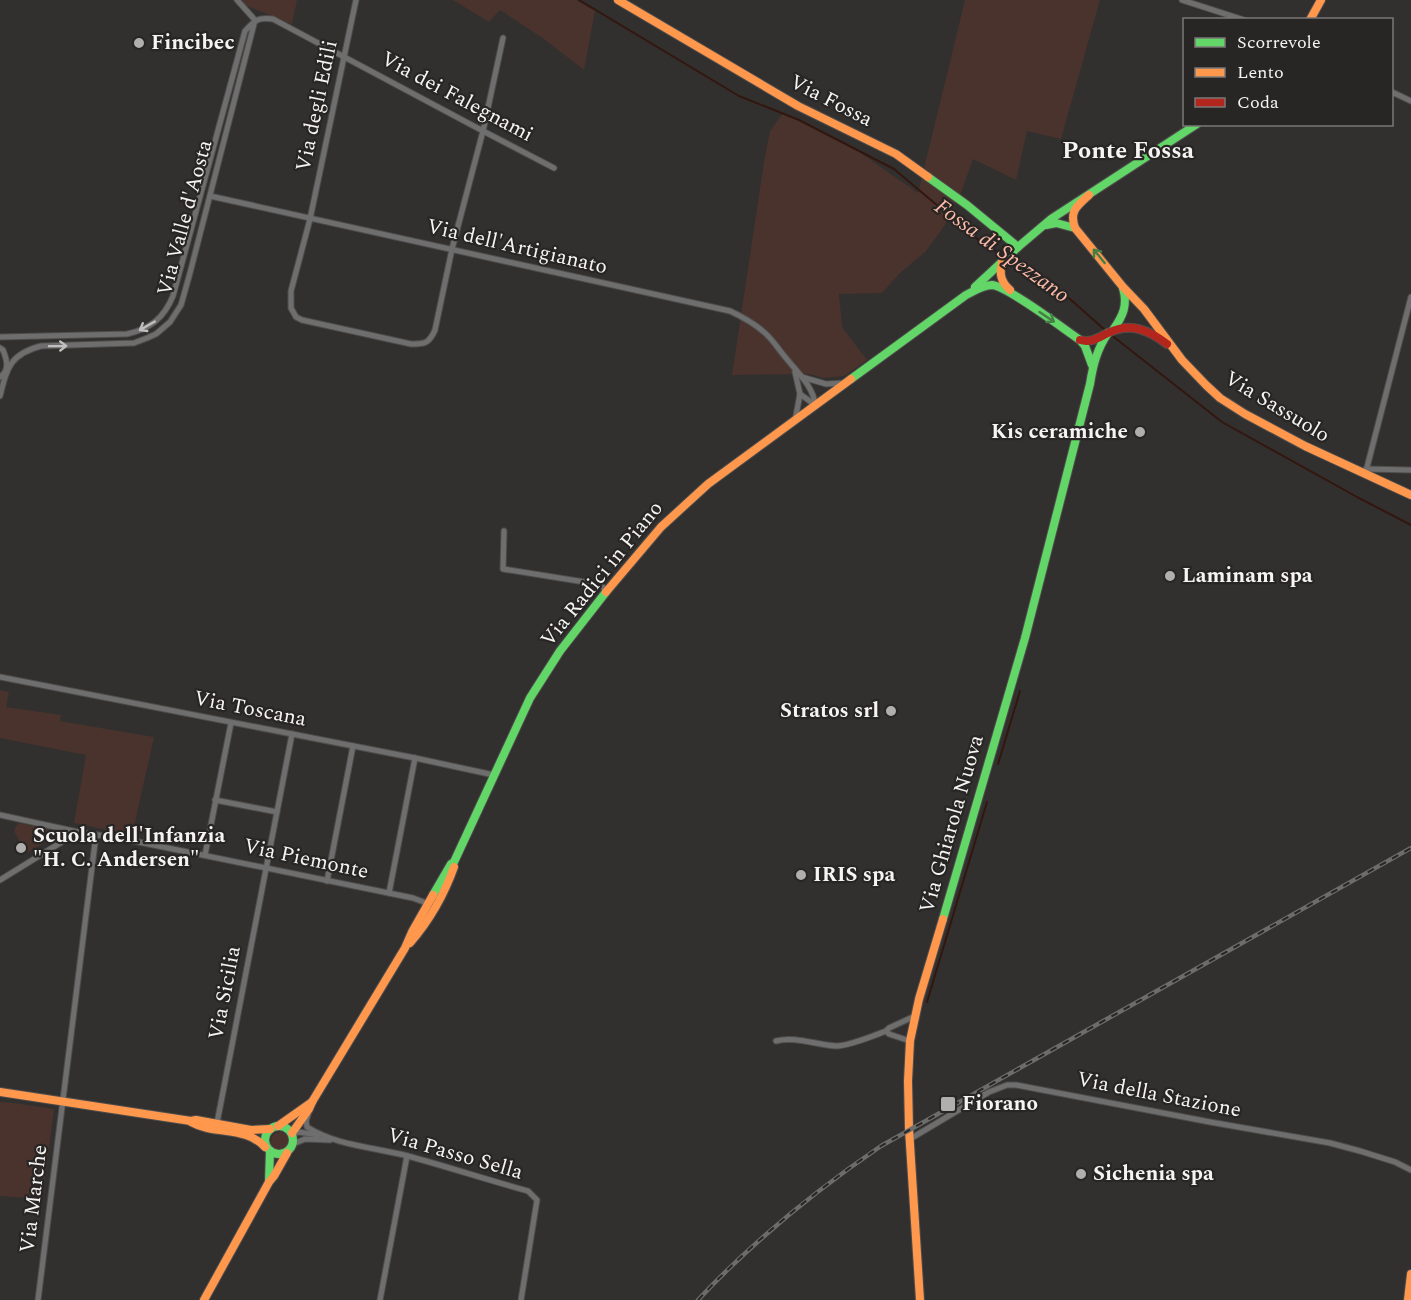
<svg xmlns="http://www.w3.org/2000/svg" width="1411" height="1300" font-family="Spectral,serif">
<rect width="100%" height="100%" fill="#31302f"/>
<g fill="#49332c">
<polygon points="243,0 297,0 292,24 242,4"/>
<polygon points="453,0 576,0 595,11 584,70 544,39 500,10 489,22"/>
<polygon points="965,0 1100,0 1061,139 1027,131 1016,180 973,159 962,190 943,228 925,252 900,273 882,293 839,294 842,327 867,360 844,376 823,378 810,374 732,375 764,162 770,131 783,113 855,149 918,193"/>
<polygon points="0,690 9,692 6,707 61,715 60,721 154,737 132,835 74,823 86,755 0,738"/>
<polygon points="18,823 64,832 26,853 14,831"/>
<polygon points="0,1102 14,1103 54,1109 42,1199 0,1196"/>
<circle cx="280" cy="1141" r="9"/>
</g>
<g fill="none" stroke-linecap="round" stroke-linejoin="round">
<g stroke="#33170f" stroke-width="2">
<polyline points="579,0 739,96 799,120 894,169 976,238 1004,257"/>
<polyline points="1009,260 1070,299 1106,331"/>
<polyline points="1110,334 1222,422 1357,497 1411,525"/>
<polyline points="998,764 1020,691"/>
<polyline points="927,1002 987,802"/>
</g>
<defs>
<g id="street">
<polyline points="237,0 255,20"/>
<path d="M356,0L310,219L291,291V308L296,317L302,320L411,344C424,344 429,344 435,330L452,249L483,131L503,38"/>
<polyline points="1182,0 1244,20"/>
<polyline points="1392,92 1411,101"/>
<path d="M210,196L730,311C743,317 754,323 765,333C773,340 779,350 786,358C797,372 814,387 815,405"/>
<path d="M0,337L127,334C150,329 164,318 173,296L245,31C255,20 258,17 273,19L483,131L554,168"/>
<path d="M0,348L3,350C7,360 10,370 0,377"/>
<polyline points="802,377 826,384 844,383"/>
<polyline points="800,394 815,405"/>
<path d="M0,396C7,368 10,354 41,346L134,343L147,338L156,334L170,322L181,305L190,273L254,24"/>
<polyline points="795,421 800,394 795,372"/>
<polyline points="1366,469 1411,470"/>
<polyline points="1365,475 1411,297"/>
<polyline points="504,531 503,569 597,584 608,590"/>
<polyline points="0,677 415,758 494,775"/>
<polyline points="215,800 277,812"/>
<polyline points="0,815 78,832 124,839 413,898 429,904"/>
<polyline points="205,855 231,723"/>
<polyline points="0,880 78,832"/>
<polyline points="327,881 353,746"/>
<polyline points="389,893 415,758"/>
<polyline points="886,1031 889,1034 910,1041"/>
<path d="M776,1041C796,1036 816,1045 836,1046C849,1046 873,1036 886,1031L889,1028L915,1016"/>
<path d="M308,1115L306,1121L307,1127C337,1146 374,1147 408,1156C448,1167 488,1180 528,1191L537,1200L521,1300"/>
<polyline points="217,1123 292,734"/>
<polyline points="292,1134 299,1132 318,1135"/>
<polyline points="910,1139 989,1092 1007,1085 1016,1085 1210,1122 1330,1143 1360,1151 1395,1162 1411,1170"/>
<polyline points="293,1144 305,1139 330,1140"/>
<polyline points="38,1300 96,835"/>
<polyline points="380,1300 407,1156"/>
</g>
<g id="fast">
<polyline points="928,177 967,205 1018,247"/>
<polyline points="1046,225 1056,223 1075,228"/>
<polyline points="975,287 1018,247 1051,219 1197,124"/>
<path d="M1113,330C1123,316 1128,305 1123,288"/>
<path d="M851,379L966,295C974,291 983,285 992,285C1007,286 1064,329 1080,340L1085,346L1092,365"/>
<polyline points="433,895 451,864 454,862 530,698 560,651 606,592"/>
<path d="M943,919L1025,638L1090,384C1093,365 1097,349 1108,333"/>
<circle cx="279" cy="1140" r="14"/>
<polyline points="269,1181 270,1151"/>
</g>
<g id="slow">
<polyline points="618,0 798,106 896,154 928,177"/>
<polyline points="1310,20 1321,0"/>
<path d="M1089,195C1077,206 1069,211 1075,228L1123,287L1144,309L1182,360L1206,385L1220,398L1245,414L1305,446L1411,495"/>
<path d="M1002,262C999,274 1001,282 1010,290"/>
<polyline points="606,592 661,527 708,484 851,379"/>
<path d="M410,943C429,921 444,895 454,867"/>
<polyline points="0,1092 191,1121 196,1120 251,1130 270,1129"/>
<path d="M191,1122C214,1135 246,1126 265,1147"/>
<polyline points="278,1126 312,1102"/>
<polyline points="292,1133 309,1109 312,1102 405,948 412,932 433,895"/>
<polyline points="204,1300 269,1182 274,1176 287,1153"/>
<polyline points="920,1300 909,1129 908,1081 910,1041 919,999 943,919"/>
<polyline points="1408,1300 1411,1274"/>
</g>
<path id="jam" d="M1080,340C1091,343 1098,338 1108,333C1130,322 1149,330 1167,344"/>
</defs>
<use href="#street" stroke="#4e4d4c" stroke-width="7"/>
<use href="#fast" stroke="#4e4d4c" stroke-width="10"/>
<use href="#slow" stroke="#4e4d4c" stroke-width="10"/>
<use href="#jam" stroke="#4e4d4c" stroke-width="10"/>
<use href="#street" stroke="#6f6e6e" stroke-width="5"/>
<use href="#fast" stroke="#63d668" stroke-width="8"/>
<use href="#slow" stroke="#ff974d" stroke-width="8"/>
<use href="#jam" stroke="#b3261e" stroke-width="8"/>
<defs>
<path id="rail" d="M698,1300C753,1241 815,1191 881,1146L1411,848"/>
</defs>
<use href="#rail" stroke="#6c6c6a" stroke-width="4.5"/>
<use href="#rail" stroke="#282525" stroke-width="2" stroke-dasharray="7" stroke-linecap="butt"/>
</g>
<defs><path id="oneway-shaft" d="M-6 0H5M1.5-3L5.5 0L1.5 3" fill="none" stroke-width="1.6" stroke-linecap="round" stroke-linejoin="round" transform="scale(1.5)"/></defs>
<g stroke="#467e46">
<use href="#oneway-shaft" transform="translate(1099 256) rotate(-129)"/>
<use href="#oneway-shaft" transform="translate(1047 317) rotate(34)"/>
</g>
<g stroke="#c0bebe">
<use href="#oneway-shaft" transform="translate(147 326) rotate(150)"/>
<use href="#oneway-shaft" transform="translate(58 346) rotate(-1)"/>
</g>
<g fill="#b1afae" stroke="#282525" stroke-width="2">
<circle cx="139" cy="43" r="6"/>
<circle cx="1140" cy="432" r="6"/>
<circle cx="1170" cy="576" r="6"/>
<circle cx="891" cy="711" r="6"/>
<circle cx="21" cy="848" r="6"/>
<circle cx="801" cy="875" r="6"/>
<rect x="940" y="1096" width="16" height="16" rx="3"/>
<circle cx="1081" cy="1174" r="6"/>
</g>
<g text-anchor="middle" dominant-baseline="central" stroke-width="4.5" stroke-linejoin="round" paint-order="stroke">
<g font-size="21" font-weight="bold" fill="#f6f4f3" stroke="#282525" text-anchor="start">
<text x="151" y="43">Fincibec</text>
<text x="1128" y="432" text-anchor="end">Kis ceramiche</text>
<text x="1182" y="576">Laminam spa</text>
<text x="879" y="711" text-anchor="end">Stratos srl</text>
<text x="33" y="836">Scuola dell'Infanzia<tspan x="33" dy="24">"H. C. Andersen"</tspan></text>
<text x="813" y="875">IRIS spa</text>
<text x="962" y="1104">Fiorano</text>
<text x="1093" y="1174">Sichenia spa</text>
</g>
<g font-size="21" fill="#f6f4f3" stroke="#282525">
<text transform="translate(457 97) rotate(28)">Via dei Falegnami</text>
<text transform="translate(831 101) rotate(27)">Via Fossa</text>
<text transform="translate(317 106) rotate(-78)">Via degli Edili</text>
<text transform="translate(185 218) rotate(-75)">Via Valle d'Aosta</text>
<text transform="translate(517 247) rotate(13)">Via dell'Artigianato</text>
<text transform="translate(1277 407) rotate(31)">Via Sassuolo</text>
<text transform="translate(602 574) rotate(-51)">Via Radici in Piano</text>
<text transform="translate(250 709) rotate(11)">Via Toscana</text>
<text transform="translate(952 824) rotate(-74)">Via Ghiarola Nuova</text>
<text transform="translate(306 859) rotate(12)">Via Piemonte</text>
<text transform="translate(225 993) rotate(-79)">Via Sicilia</text>
<text transform="translate(1159 1095) rotate(11)">Via della Stazione</text>
<text transform="translate(455 1154) rotate(16)">Via Passo Sella</text>
<text transform="translate(34 1199) rotate(-83)">Via Marche</text>
</g>
<g font-size="22" font-style="italic" fill="#fcbba6" stroke="#282525">
<text transform="translate(1002 251) rotate(36)">Fossa di Spezzano</text>
</g>
<g font-size="24" font-weight="bold" fill="#f6f4f3" stroke="#282525">
<text x="1128" y="151">Ponte Fossa</text>
</g>
</g>
<rect x="1183" y="18" width="210" height="108" fill="#282525" stroke="#7a7877" stroke-width="1.5"/>
<rect x="1195" y="38" width="30" height="9" fill="#63d668" stroke="#7a7877" stroke-width="1.5"/>
<text x="1237" y="48" font-size="18" fill="#f6f4f3">Scorrevole</text>
<rect x="1195" y="68" width="30" height="9" fill="#ff974d" stroke="#7a7877" stroke-width="1.5"/>
<text x="1237" y="78" font-size="18" fill="#f6f4f3">Lento</text>
<rect x="1195" y="98" width="30" height="9" fill="#b3261e" stroke="#7a7877" stroke-width="1.5"/>
<text x="1237" y="108" font-size="18" fill="#f6f4f3">Coda</text>
</svg>
